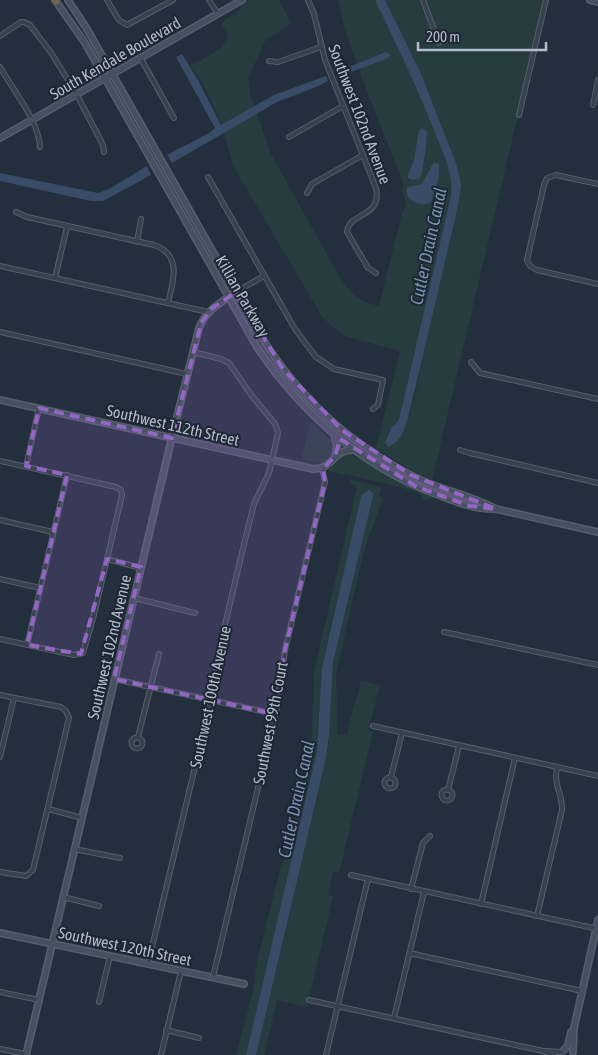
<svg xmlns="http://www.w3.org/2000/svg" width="598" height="1055" font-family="'Asap Condensed',sans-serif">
<rect width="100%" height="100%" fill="#242f3e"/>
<g fill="#263c3f" fill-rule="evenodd">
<path d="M241,0H279L291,23L265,41L248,79L250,93L270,152L339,276C352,295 357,301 379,306L401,217L406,203L402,191L404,185L362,78L345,30L338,0H545L432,480L410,469L376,449L400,351L344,336L323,318L236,171C229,156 227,139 221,123C213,103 203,82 190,65L200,61L222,47L228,36L221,23L240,10ZM414,354L422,357C417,381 411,433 391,447L387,438L399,419Z"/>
<polygon points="311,422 333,442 331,456 322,464 301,459"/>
<polygon points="346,453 353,455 388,477 434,498 423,501 421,495 418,492 363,478 328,471 340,456"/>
<path d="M279,454L282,456L322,465C310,468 285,464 278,455Z"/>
<path d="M351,480L382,487L379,496L383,498L364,551L336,674L338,734L347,735C350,716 357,700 361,681L380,685L368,730L373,732L339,873L333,871L328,895L333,896L307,1007L277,1000L264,1055H256L328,750L333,662L373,497V493L369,489L361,496L322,668L318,746L296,847L294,852L246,1055H236L252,995L258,957L281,866L289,843L308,763L312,730L314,672L357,486L350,484Z"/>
</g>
<g fill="#394c67">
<path d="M375,0H385L421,74L457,166L461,185L458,206L410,410C406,424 403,442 388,447L385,443C385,442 391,430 391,428C394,425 397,424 399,419L451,196C454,173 442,151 434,130C416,85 396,43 375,0Z"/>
<polygon points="386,52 390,55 388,58 338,77 336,73 339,71"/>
<polygon points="182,54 198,80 221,125 274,95 326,76 328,81 316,87 277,102 172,163 167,155 211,132 215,128 176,57"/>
<polygon points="422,128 426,130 427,133 425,154 421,177 413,180 408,178 408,175 414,160 419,130"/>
<path d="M434,162L439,164C440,178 436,189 431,202C421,208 404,201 407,187L420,185L423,182Z"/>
<polygon points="147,166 151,175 103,201 91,201 0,181 0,173 98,193 111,188"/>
<polygon points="369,489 373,493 373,497 333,662 329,735 326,758 256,1055 246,1055 317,751 322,668 361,496"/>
</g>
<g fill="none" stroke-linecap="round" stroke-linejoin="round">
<defs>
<g id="street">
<polyline points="107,0 119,20 127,25 173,0"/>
<polyline points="209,0 218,14"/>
<path d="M308,0L314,14L325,60L376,188C382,219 349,211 347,232L368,268L376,273"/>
<polyline points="423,0 439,43"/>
<polyline points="0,36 21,22 24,22 30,25 52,54 77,95 103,145 104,152"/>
<polyline points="140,57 174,118"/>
<polyline points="269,61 278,62 321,47"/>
<path d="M0,67C13,90 39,121 40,147"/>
<polyline points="593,105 598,80"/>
<polyline points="519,115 546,0"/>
<polyline points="289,137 343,106"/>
<polyline points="208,177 295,329 316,357 334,369 383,380 378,405 373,409"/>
<polyline points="598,184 556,175 547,178 544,185 527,260 530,266 537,270 598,284"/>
<polyline points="307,193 312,184 363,155"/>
<path d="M16,212L27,217L154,245C183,255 173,282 168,303"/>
<polyline points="137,242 141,219"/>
<polyline points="0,266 208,312"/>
<polyline points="55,278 67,227"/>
<polyline points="236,292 264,276"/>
<polyline points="0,332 187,374"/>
<polyline points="471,362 480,373 598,399"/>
<polyline points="460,450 470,453 598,483"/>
<polyline points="0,461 116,487 121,490 122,495 93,619 83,653 74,655 0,639"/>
<polyline points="26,466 39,408"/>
<polyline points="0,520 53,532"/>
<polyline points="107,559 141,568"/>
<polyline points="0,579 40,588"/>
<polyline points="134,598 195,613"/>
<polyline points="444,632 598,665"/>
<polyline points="27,645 67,475"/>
<polyline points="114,679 275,714"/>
<polyline points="0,695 61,707 66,711 69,718 33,870 26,876 0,872"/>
<polyline points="373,726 598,776"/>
<polyline points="138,737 159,654"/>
<circle cx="137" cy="743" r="5.5"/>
<polyline points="0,757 14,698"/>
<polyline points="391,777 402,733"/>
<circle cx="390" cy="783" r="5.5"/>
<circle cx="447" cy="795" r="5.5"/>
<polyline points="448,790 459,746"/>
<polyline points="48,809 82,818"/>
<polyline points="74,849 120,858"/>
<polyline points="351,875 598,929"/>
<polyline points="411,889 423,843 430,836"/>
<polyline points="63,897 99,906"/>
<polyline points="481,904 515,758"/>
<path d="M537,916L562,810C563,793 553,786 557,767"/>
<polyline points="409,953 582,991"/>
<polyline points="148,964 211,700 222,637 245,540 254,504 269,473 278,433 275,424 252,396 229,363 221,359 193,352"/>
<polyline points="213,977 277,708 285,650 325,482 322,468"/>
<polyline points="0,992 39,1000"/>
<polyline points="309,1000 543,1051 554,1055"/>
<polyline points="99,1002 110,956"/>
<polyline points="394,1018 424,892"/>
<polyline points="166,1030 199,1038"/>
<polyline points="0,1049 26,1054"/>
<polyline points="545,1051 562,1052"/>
<polyline points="161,1055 181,971"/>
<polyline points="326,1055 368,879"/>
</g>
<g id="secondary">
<path d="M55,0L85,43L257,347C302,414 364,469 441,496C459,503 477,510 496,509L598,532"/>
<path d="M68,0L87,29L260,335C299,398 354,448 421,480C445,491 472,496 496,509"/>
<polyline points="590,0 598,2"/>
<polyline points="0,138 242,0"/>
<path d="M0,400L313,469C333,470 333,449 353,450"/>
<polyline points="334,435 337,446 335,456"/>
<polyline points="0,933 244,984"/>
<polyline points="564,1050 568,1045 571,1032"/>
<polyline points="573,1052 574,1028 598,920"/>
<path d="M26,1055L172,437L199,328C206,310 220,303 236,292"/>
</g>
<polyline id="highway" points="55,0 56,1"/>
</defs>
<use href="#street" stroke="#565f6c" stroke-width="6"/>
<use href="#secondary" stroke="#565f6c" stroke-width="8"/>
<use href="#highway" stroke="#434c59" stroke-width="9"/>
<use href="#street" stroke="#38414e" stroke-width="4"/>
<use href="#secondary" stroke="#465061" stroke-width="5"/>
<use href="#highway" stroke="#746855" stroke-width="7"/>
</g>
<path fill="#9266c3" fill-opacity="0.2" stroke="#9266c3" stroke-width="4" stroke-dasharray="10 6" stroke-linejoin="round" d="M236,292L283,369L342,430L411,475L496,509L470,506L417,487L340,439L335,456L323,469L325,482L285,650L275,714L114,679L141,567L107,559L81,654L27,645L67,475L26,466L39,408L172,438L201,323L211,309Z"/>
<g text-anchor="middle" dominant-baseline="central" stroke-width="4" stroke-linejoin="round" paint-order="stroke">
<g font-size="16" fill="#b4bcc9" stroke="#1d2633">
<text transform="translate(115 58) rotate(-30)">South Kendale Boulevard</text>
<text transform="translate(360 114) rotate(69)">Southwest 102nd Avenue</text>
<text transform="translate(243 296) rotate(60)">Killian Parkway</text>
<text transform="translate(173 425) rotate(13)">Southwest 112th Street</text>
<text transform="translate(109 647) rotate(-77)">Southwest 102nd Avenue</text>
<text transform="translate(210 697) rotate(-78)">Southwest 100th Avenue</text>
<text transform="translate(270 723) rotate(-79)">Southwest 99th Court</text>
<text transform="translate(125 946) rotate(12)">Southwest 120th Street</text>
</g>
<g font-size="18" font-style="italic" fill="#7c92b1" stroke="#1d2633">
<text transform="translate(428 246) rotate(-78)">Cutler Drain Canal</text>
<text transform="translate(296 799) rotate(-78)">Cutler Drain Canal</text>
</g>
</g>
<path d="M418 42v8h128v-8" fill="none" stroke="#b4bcc9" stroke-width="2.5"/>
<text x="426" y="42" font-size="15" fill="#b4bcc9" stroke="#1d2633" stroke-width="4" paint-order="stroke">200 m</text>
</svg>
